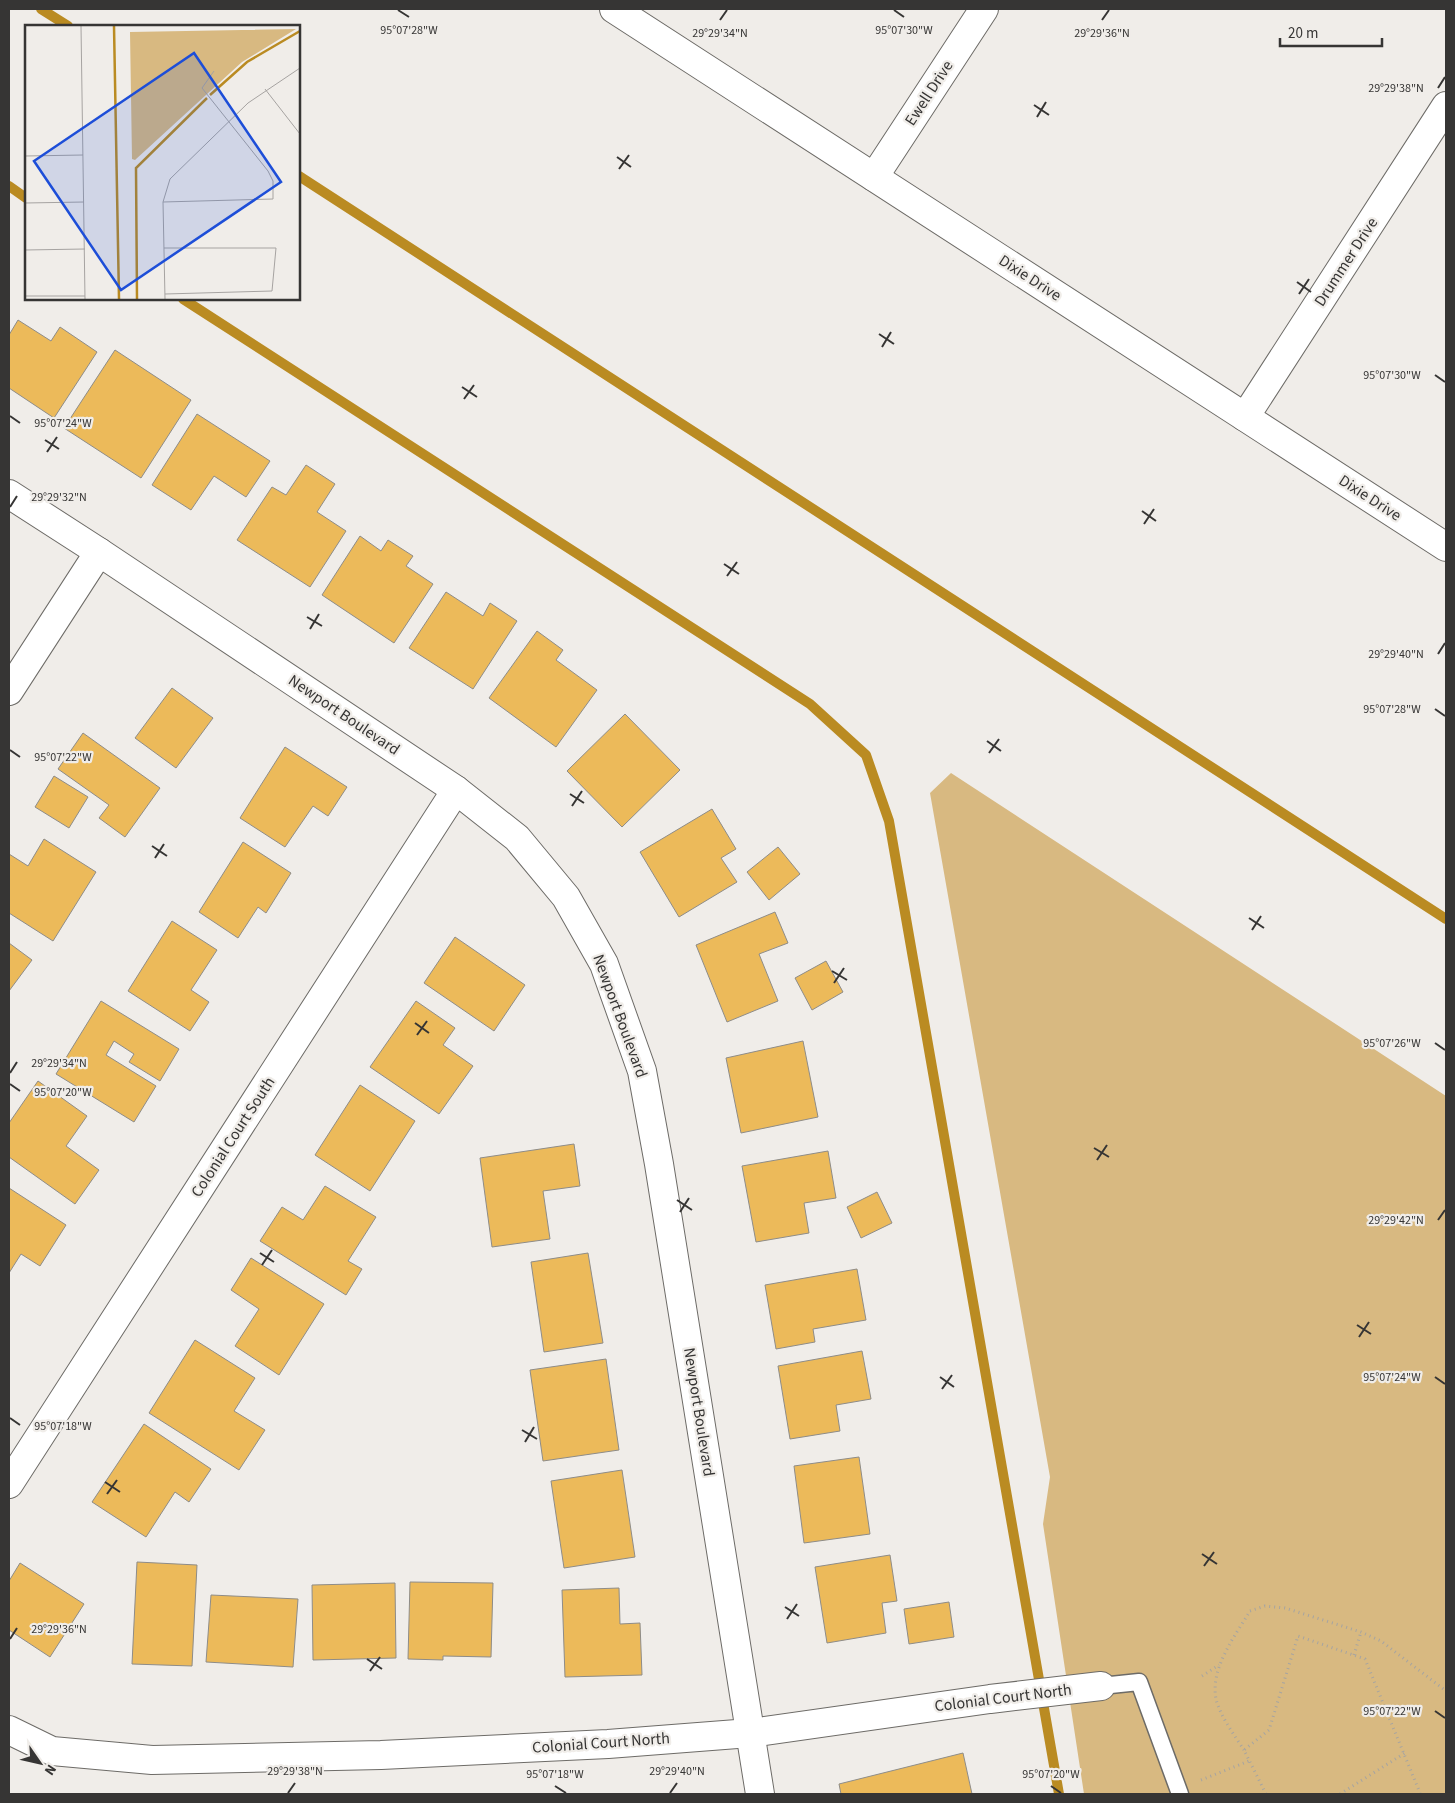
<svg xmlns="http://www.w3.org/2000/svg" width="1455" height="1803" font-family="'Source Sans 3',sans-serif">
<rect width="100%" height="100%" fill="#f0ede9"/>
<polygon fill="#d8b981" points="951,773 1446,1096 1446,1794 1084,1794 1043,1524 1050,1477 930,793"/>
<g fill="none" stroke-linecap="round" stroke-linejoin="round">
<g stroke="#ba8b22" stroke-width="10">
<polyline points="41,9 68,26"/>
<polyline points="299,176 1446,919"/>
<polyline points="9,186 26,198"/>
<polyline points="183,299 810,704 866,755 889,821 1059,1794"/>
</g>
</g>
<g fill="#ecba5a" stroke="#8e8c88">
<polygon points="18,320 51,341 60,327 97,352 54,418 9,388 9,335"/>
<polygon points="115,350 191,400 141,478 64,428"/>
<polygon points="197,414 270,461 246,497 214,476 191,510 152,485"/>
<polygon points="306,465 335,484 317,512 346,531 310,587 237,540 272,487 286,495"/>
<polygon points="360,536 381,551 388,540 413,556 406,566 433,584 394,643 322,595"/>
<polygon points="446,592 483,616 490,603 517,621 473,689 409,648"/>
<polygon points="537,631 563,650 556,660 597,690 556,747 489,698"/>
<polygon points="172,688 213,718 176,768 135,738"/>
<polygon points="625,714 680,770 622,827 567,771"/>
<polygon points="83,733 160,788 125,837 99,818 109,805 58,769"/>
<polygon points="285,747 347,787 328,816 313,806 285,847 240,818"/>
<polygon points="54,776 88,797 69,828 35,807"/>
<polygon points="712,809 736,849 721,858 737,882 679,917 640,852"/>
<polygon points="44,839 96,872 53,941 9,913 9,854 28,866"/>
<polygon points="243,842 291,873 266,913 258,907 238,938 199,912"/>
<polygon points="778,847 800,874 769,900 747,872"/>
<polygon points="775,912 788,943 759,954 778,1001 727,1022 696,945"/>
<polygon points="172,921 217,950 191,990 209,1002 190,1031 128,991"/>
<polygon points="455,937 525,985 494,1031 424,983"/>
<polygon points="9,943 32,960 9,991"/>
<polygon points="826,961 843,992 812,1010 795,978"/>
<polygon points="101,1001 179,1049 160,1081 129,1062 134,1054 114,1041 106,1055 156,1086 134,1122 56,1074"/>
<polygon points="416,1001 455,1028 443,1045 473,1066 439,1114 370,1067"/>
<polygon points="803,1041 818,1117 741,1133 726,1058"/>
<polygon points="38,1081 87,1116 66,1146 99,1170 75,1204 9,1157 9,1123"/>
<polygon points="360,1085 415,1121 370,1191 315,1155"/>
<polygon points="574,1144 580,1186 543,1191 550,1239 492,1247 480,1158"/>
<polygon points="828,1151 836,1198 804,1203 809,1233 756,1242 742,1166"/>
<polygon points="325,1186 376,1217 348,1261 362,1269 346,1295 260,1241 282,1207 303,1220"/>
<polygon points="9,1188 66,1225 40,1266 21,1254 9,1273"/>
<polygon points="877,1192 892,1223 861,1238 847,1207"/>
<polygon points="588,1253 603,1343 544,1352 531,1262"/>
<polygon points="251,1258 324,1304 279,1375 235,1346 259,1309 231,1290"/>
<polygon points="857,1269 866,1320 813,1329 815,1342 776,1349 765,1285"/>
<polygon points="195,1340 255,1378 234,1411 265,1430 239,1470 149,1413"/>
<polygon points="862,1351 871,1399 836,1405 840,1431 790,1439 778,1366"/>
<polygon points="606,1359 619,1450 543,1461 530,1370"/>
<polygon points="144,1424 211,1469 189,1502 175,1492 146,1537 92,1502"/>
<polygon points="859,1457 870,1534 804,1543 794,1466"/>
<polygon points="622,1470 635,1557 564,1568 551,1481"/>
<polygon points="890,1555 897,1601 882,1603 886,1633 827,1643 815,1567"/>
<polygon points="137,1562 197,1565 192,1666 132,1664"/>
<polygon points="20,1563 84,1604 50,1657 9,1630 9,1581"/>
<polygon points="410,1582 493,1583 491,1657 443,1656 443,1660 408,1659"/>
<polygon points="395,1583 396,1658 313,1660 312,1585"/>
<polygon points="619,1588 620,1624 640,1623 642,1675 565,1677 562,1590"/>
<polygon points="211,1595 298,1599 293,1667 206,1662"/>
<polygon points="949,1602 954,1637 909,1644 904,1609"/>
<polygon points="963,1753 972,1794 841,1794 839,1784"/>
</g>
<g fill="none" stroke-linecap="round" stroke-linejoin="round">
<defs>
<polyline id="service" points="1101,1686 1139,1682 1180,1794"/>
<g id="minor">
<polyline points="614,9 1446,547"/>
<polyline points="874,177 984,9"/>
<polyline points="1245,417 1446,106"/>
<polyline points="9,494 99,552 456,790 517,838 566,897 604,964 642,1071 659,1164 760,1794"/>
<polyline points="9,691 99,552"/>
<polyline points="9,1484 456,790"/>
<polyline points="9,1730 52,1751 152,1760 381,1755 608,1744 750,1733 990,1699 1101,1686"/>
</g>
</defs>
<use href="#service" stroke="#6d6b67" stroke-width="19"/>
<use href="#minor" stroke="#6d6b67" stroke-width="30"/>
<g stroke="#a6a4a1" stroke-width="3" stroke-dasharray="1 4" stroke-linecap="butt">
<polyline points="1354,1655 1361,1632"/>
<polyline points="1202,1676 1219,1665"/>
<path d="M1244,1750C1235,1736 1220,1716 1216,1699C1210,1668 1235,1636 1250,1611L1265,1606L1285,1608L1361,1632L1381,1641L1446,1691"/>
<polyline points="1201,1780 1249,1761"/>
<polyline points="1266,1794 1244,1750 1269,1730 1298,1636 1365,1659 1420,1793"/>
<polyline points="1340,1794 1405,1753"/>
</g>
<use href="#service" stroke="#fff" stroke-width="16"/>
<use href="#minor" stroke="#fff" stroke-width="28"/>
</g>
<path fill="none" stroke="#363534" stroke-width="2" d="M398,10L409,17M894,10L904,17M720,20L727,10M1102,20L1109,10M1438,88L1445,77M1034,105L1049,115M1037,117L1046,102M617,157L631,167M619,169L629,155M1297,282L1311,292M1299,294L1309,279M879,334L894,344M882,347L891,332M1435,375L1445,382M462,387L477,397M464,399L474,385M10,416L20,423M45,440L59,449M47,452L57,437M10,507L17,496M1142,511L1156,521M1144,524L1154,509M724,564L739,574M727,576L737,562M307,617L322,626M310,629L319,614M1438,654L1445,643M1435,709L1445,716M987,741L1001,751M10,750L20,757M989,753L999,739M570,794L584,803M572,806L582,791M152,846L167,856M155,858L164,844M1249,918L1264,928M1252,930L1261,916M832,971L847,980M834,983L844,968M415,1023L429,1033M417,1035L427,1021M1435,1043L1445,1050M10,1073L17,1062M10,1084L20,1091M1094,1148L1109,1157M1097,1160L1107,1145M677,1200L692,1210M680,1212L689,1198M1438,1220L1445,1210M260,1253L274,1262M262,1265L272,1250M1357,1325L1371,1334M1359,1337L1369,1322M940,1377L954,1387M1435,1377L1445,1384M942,1389L952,1375M10,1418L20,1425M522,1430L537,1439M525,1442L534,1427M105,1482L120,1492M107,1494L117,1480M1202,1554L1217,1564M1204,1566L1214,1552M785,1607L799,1616M787,1619L797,1604M10,1639L17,1628M367,1659L382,1669M370,1671L380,1657M1435,1711L1445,1718M555,1786L566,1793M1051,1786L1061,1793M288,1793L295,1783M670,1793L677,1783"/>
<g text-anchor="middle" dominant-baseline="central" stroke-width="4.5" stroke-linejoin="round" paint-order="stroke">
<g font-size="16" fill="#363534" stroke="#f0ede9">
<text transform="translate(929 93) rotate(-57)">Ewell Drive</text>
<text transform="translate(1346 262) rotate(-57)">Drummer Drive</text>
<text transform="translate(1030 278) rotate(33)">Dixie Drive</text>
<text transform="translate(1370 498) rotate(33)">Dixie Drive</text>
<text transform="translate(344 715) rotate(34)">Newport Boulevard</text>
<text transform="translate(620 1016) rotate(70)">Newport Boulevard</text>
<text transform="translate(233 1137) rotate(-57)">Colonial Court South</text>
<text transform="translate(699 1412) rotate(81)">Newport Boulevard</text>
<text transform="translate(1003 1698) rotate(-7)">Colonial Court North</text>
<text transform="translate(601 1743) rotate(-4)">Colonial Court North</text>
</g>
</g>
<g transform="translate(25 25)">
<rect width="275" height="275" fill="#f0ede9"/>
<path d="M271,4L217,37L110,135L107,134L105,7Z" fill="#d8b981"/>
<path fill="none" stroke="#ba8b22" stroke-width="2.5" d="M89,1L94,274M185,70L222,37L275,6M112,274L111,143L182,73"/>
<path fill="none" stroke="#a6a3a1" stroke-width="1" d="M56,1L60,274M240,64L275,109M0,131L58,130M138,177L248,174V156L243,146L177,63L189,46M0,178L59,177M139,223H251L247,266L140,269M0,225L60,224M0,271H60M140,274L138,177L145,154L223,78L275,43"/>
<path fill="#1d4ed8" fill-opacity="0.15" stroke="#1d4ed8" stroke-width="2.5" d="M169,28L256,157L96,265L9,136Z"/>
<rect width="275" height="275" fill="none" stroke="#363534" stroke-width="2.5"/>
</g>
<g font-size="12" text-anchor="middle" fill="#363534" stroke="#f0ede9" stroke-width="4.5" stroke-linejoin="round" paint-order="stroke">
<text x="409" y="34">95°07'28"W</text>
<text x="904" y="34">95°07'30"W</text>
<text x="720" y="37">29°29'34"N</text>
<text x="1102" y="37">29°29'36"N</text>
<text x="1396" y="92">29°29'38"N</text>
<text x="1392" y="379">95°07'30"W</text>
<text x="63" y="427">95°07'24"W</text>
<text x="59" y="501">29°29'32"N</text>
<text x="1396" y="658">29°29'40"N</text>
<text x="1392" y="713">95°07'28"W</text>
<text x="63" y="761">95°07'22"W</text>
<text x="1392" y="1047">95°07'26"W</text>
<text x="59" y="1067">29°29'34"N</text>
<text x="63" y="1096">95°07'20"W</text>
<text x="1396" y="1224">29°29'42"N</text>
<text x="1392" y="1381">95°07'24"W</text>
<text x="63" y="1430">95°07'18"W</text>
<text x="59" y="1633">29°29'36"N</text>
<text x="1392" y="1715">95°07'22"W</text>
<text x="295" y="1775">29°29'38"N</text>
<text x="677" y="1775">29°29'40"N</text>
<text x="555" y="1778">95°07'18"W</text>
<text x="1051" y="1778">95°07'20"W</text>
</g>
<rect width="1455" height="1803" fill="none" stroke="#363534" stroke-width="20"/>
<g transform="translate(40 1763) rotate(124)" stroke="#f0ede9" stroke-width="4" paint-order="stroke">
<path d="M0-4L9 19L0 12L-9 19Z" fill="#363534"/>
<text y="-8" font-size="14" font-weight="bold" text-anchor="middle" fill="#363534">N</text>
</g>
<path d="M1280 38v8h102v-8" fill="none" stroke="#363534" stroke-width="2.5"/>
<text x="1288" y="38" font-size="15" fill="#363534" stroke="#f0ede9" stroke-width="4" paint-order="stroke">20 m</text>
</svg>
